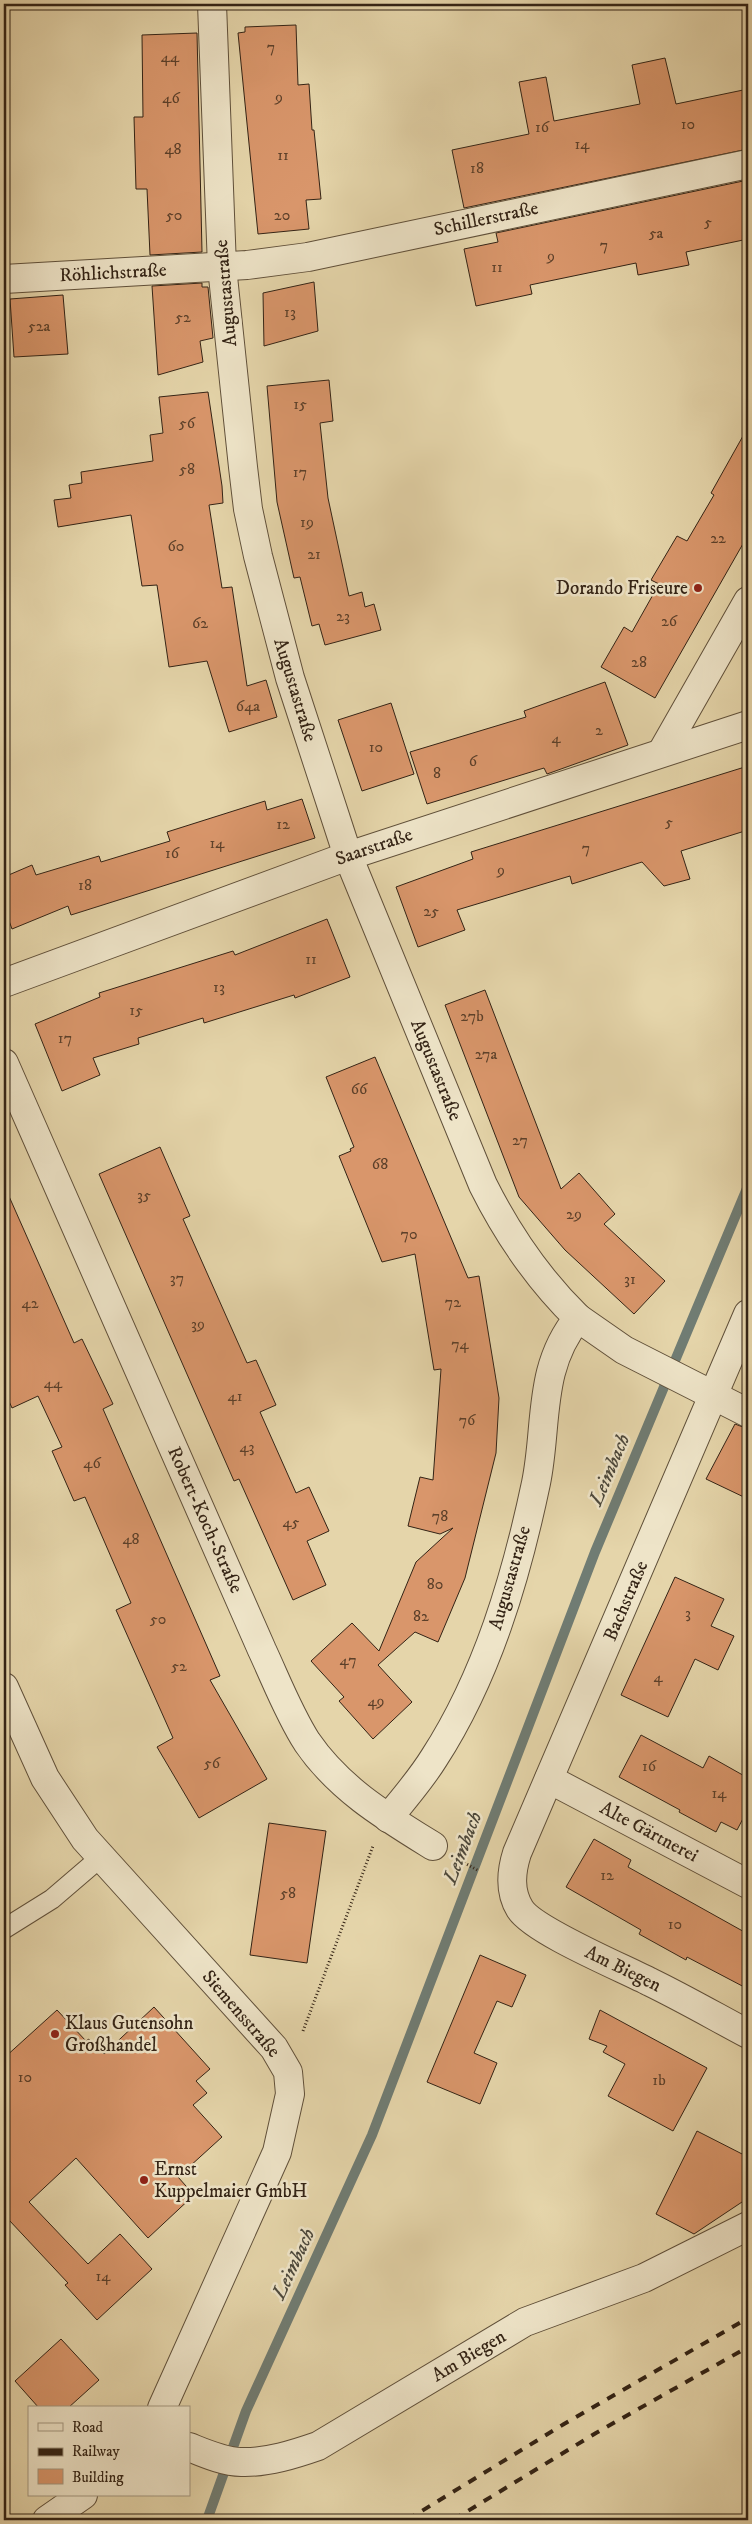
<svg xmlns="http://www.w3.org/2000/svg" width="752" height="2524" font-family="'IM FELL DW Pica',serif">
<rect width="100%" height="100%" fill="#e5d5aa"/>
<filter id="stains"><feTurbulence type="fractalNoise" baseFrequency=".004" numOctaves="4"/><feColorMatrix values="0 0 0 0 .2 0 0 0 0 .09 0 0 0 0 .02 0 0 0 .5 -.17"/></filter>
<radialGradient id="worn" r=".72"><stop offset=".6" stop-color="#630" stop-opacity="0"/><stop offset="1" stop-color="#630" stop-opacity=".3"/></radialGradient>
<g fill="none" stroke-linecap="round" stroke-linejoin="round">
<polyline stroke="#707c73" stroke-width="10" points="207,2520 246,2411 372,2135 595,1552 748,1186"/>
</g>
<g fill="#d9966b" stroke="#332315">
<polygon points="296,25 298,85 309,84 312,130 314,130 321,199 306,200 309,229 258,234 238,33 245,32 245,27"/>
<polygon points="197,33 202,252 150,255 147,189 136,189 134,117 143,117 142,35"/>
<polygon points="665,58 676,104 748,89 748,149 464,208 452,150 529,134 519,82 546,77 554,121 640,104 632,65"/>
<polygon points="748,180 748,239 686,252 689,265 638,275 636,263 530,285 532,294 476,306 464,249 498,242 496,233"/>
<polygon points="314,282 318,331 264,346 263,293"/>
<polygon points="202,283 202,287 208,287 213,338 200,341 203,362 158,375 152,286"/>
<polygon points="63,295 68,354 14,357 10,299"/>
<polygon points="329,380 333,421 320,423 328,498 349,596 362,592 365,607 374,604 381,630 325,645 319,624 312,626 300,577 294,578 277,502 267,386"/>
<polygon points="208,392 222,486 223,503 209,505 222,588 232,587 247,686 266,680 277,717 229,732 207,661 169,667 157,585 142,586 131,515 58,527 54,500 71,498 69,485 82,483 81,472 153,461 150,435 163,433 159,397"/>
<polygon points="748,427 748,535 655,698 601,667 624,627 632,632 659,584 651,580 677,536 687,541 714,495 711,493"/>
<polygon points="605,682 628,745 547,774 544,768 427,804 410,752 526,717 524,711"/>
<polygon points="391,703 414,774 362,791 338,720"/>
<polygon points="748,766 748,830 681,851 690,879 664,886 642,862 572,884 570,876 457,910 465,930 418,947 396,887 473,859 471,852"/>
<polygon points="302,799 315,838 71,915 68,906 12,929 4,907 4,877 32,865 36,875 99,856 101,862 170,841 167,832 265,801 267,810"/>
<polygon points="327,919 350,977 295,998 294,995 204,1023 203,1018 138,1038 139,1044 93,1058 100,1075 62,1091 35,1024 100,997 99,993 233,951 235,955"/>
<polygon points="485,990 561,1189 579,1173 615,1214 604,1224 665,1281 634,1314 565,1250 519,1197 445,1005"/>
<polygon points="375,1057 468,1278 479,1276 499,1398 496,1453 465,1578 438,1642 415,1632 378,1665 412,1702 373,1739 339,1701 344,1697 311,1661 352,1623 379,1651 416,1562 453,1528 440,1534 408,1526 420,1477 433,1480 441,1369 434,1370 415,1254 382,1262 339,1156 351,1151 350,1149 354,1147 326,1077"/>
<polygon points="160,1147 190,1216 183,1219 247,1363 256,1360 276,1405 260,1412 296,1493 309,1487 329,1531 307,1541 326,1585 293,1600 239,1479 234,1481 99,1174"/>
<polygon points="4,1185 74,1343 82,1339 113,1404 103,1409 220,1676 210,1680 267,1779 199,1818 157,1747 173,1738 116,1610 131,1603 85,1497 74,1501 52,1451 62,1447 38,1396 12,1408 4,1390"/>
<polygon points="735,1424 748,1429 748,1499 706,1479"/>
<polygon points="675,1577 724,1599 711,1626 734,1636 718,1670 695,1659 668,1717 621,1695"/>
<polygon points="641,1735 703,1768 709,1756 748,1778 748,1809 737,1830 721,1822 716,1832 679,1812 680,1810 619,1777"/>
<polygon points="269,1823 326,1831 307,1963 250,1955"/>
<polygon points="594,1839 631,1860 628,1867 748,1934 748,1989 687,1957 686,1960 639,1934 641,1930 566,1887"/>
<polygon points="480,1955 526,1975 512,2007 497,2001 474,2053 497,2063 480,2104 427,2082"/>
<polygon points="154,2007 210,2069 196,2081 207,2093 193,2105 222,2137 178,2177 194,2195 148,2238 76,2158 29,2202 88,2264 120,2234 152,2269 97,2320 65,2285 68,2283 9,2220 4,2225 4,2058 57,2010 86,2041 89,2039 104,2054"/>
<polygon points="600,2010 707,2068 673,2131 608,2096 625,2064 603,2052 607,2046 589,2039"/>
<polygon points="697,2131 748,2157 748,2198 694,2234 656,2214"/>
<polygon points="61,2339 99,2380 68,2408 39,2408 15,2381"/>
</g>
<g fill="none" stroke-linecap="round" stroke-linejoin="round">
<defs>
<polyline id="lane" points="4,1929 52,1899 101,1857"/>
<g id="street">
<path d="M212,4L222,267L243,467L248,509L258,556L290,678L348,856L483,1185C508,1235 538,1279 578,1318C537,1368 548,1425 536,1483C516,1578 487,1676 434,1758C421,1779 404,1799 388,1818"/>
<polyline points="4,279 247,265 308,257 748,164"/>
<polyline points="662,752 748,601"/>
<polyline points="4,983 348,856 748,725"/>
<path d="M4,1063L262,1650C276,1680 289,1714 307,1742C339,1789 386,1817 433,1846"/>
<path d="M748,1314L517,1853C511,1872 509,1891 520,1909C534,1931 623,1968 650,1982C683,1998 716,2017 748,2034"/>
<polyline points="578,1318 624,1350 748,1413"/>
<polyline points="4,1687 45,1778 85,1839 274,2048 288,2072 290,2094 277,2152 162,2408"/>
<polyline points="549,1779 748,1884"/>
<path d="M189,2447C204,2453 224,2462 241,2462C267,2463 295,2454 318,2446L525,2322L644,2278L748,2226"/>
<polyline points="47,2520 83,2495"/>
</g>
</defs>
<use href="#lane" stroke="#60503a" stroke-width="21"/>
<use href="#street" stroke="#60503a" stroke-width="30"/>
<g stroke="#332315" stroke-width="3" stroke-dasharray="1 2.5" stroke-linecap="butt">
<polyline points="461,1861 479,1871"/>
<polyline points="303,2031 373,1846"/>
</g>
<use href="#lane" stroke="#eee4c8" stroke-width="19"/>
<use href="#street" stroke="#eee4c8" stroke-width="28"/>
<g stroke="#332315" stroke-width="4" stroke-dasharray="9 9" stroke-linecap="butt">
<polyline points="407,2520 564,2424 748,2318"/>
<polyline points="453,2520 596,2433 748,2347"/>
</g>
</g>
<g fill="#8f2418" stroke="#eee4c8" stroke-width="2">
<circle cx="698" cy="588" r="5"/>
<circle cx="55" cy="2034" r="5"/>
<circle cx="144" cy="2180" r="5"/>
</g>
<g text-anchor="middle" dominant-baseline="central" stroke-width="5" stroke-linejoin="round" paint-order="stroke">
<g font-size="16" fill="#5c402a">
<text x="271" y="47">7</text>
<text x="170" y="57">44</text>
<text x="279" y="97">9</text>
<text x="171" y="98">46</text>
<text x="688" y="124">10</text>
<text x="542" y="127">16</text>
<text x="582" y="144">14</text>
<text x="173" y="149">48</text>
<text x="283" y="155">11</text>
<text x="477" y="168">18</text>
<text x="174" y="215">50</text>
<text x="282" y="215">20</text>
<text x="708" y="222">5</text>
<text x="656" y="233">5a</text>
<text x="604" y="245">7</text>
<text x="551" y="256">9</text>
<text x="497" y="267">11</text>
<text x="290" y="312">13</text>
<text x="183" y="317">52</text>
<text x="39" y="326">52a</text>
<text x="300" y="404">15</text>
<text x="187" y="423">56</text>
<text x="187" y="469">58</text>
<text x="300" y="472">17</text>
<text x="307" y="522">19</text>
<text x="718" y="538">22</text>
<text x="176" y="546">60</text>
<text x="314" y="554">21</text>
<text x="343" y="616">23</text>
<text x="669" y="621">26</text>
<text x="200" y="623">62</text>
<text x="639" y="662">28</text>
<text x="248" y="706">64a</text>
<text x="599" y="730">2</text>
<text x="556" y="738">4</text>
<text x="376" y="747">10</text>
<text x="473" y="761">6</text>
<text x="437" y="773">8</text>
<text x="669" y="822">5</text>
<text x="283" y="824">12</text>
<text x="217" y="843">14</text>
<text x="586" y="848">7</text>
<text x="172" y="853">16</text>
<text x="501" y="870">9</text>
<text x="85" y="885">18</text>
<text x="431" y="911">25</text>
<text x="311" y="959">11</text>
<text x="219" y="987">13</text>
<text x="136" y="1010">15</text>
<text x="472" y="1016">27b</text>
<text x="65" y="1038">17</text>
<text x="486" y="1054">27a</text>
<text x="359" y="1089">66</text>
<text x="520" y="1140">27</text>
<text x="380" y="1164">68</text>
<text x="144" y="1195">35</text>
<text x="574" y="1214">29</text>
<text x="409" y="1234">70</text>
<text x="177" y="1278">37</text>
<text x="630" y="1279">31</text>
<text x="453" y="1302">72</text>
<text x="30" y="1303">42</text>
<text x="198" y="1324">39</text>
<text x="460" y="1344">74</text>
<text x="53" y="1383">44</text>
<text x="235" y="1396">41</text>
<text x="467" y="1420">76</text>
<text x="247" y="1447">43</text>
<text x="92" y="1463">46</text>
<text x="440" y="1516">78</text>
<text x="291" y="1522">45</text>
<text x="131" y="1539">48</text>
<text x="435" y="1584">80</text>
<text x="688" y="1613">3</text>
<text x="421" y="1616">82</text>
<text x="158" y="1619">50</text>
<text x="348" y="1660">47</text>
<text x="179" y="1666">52</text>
<text x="658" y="1677">4</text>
<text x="376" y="1701">49</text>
<text x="212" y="1763">56</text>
<text x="649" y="1766">16</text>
<text x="719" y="1793">14</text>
<text x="607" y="1875">12</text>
<text x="288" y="1893">58</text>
<text x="675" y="1924">10</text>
<text x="25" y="2077">10</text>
<text x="659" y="2080">1b</text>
<text x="103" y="2276">14</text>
</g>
<g font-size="19" fill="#332315" stroke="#eee4c8">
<text transform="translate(486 219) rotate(-12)">Schillerstraße</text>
<text transform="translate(113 273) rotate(-3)">Röhlichstraße</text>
<text transform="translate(226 293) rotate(-95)">Augustastraße</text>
<text transform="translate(295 690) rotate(73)">Augustastraße</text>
<text transform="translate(374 847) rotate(-19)">Saarstraße</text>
<text transform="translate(436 1070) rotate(68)">Augustastraße</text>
<text transform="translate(205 1520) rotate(66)">Robert-Koch-Straße</text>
<text transform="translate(510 1578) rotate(-74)">Augustastraße</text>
<text transform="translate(626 1601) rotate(-67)">Bachstraße</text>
<text transform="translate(649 1832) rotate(28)">Alte Gärtnerei</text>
<text transform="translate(623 1969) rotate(26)">Am Biegen</text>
<text transform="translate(241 2014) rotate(49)">Siemensstraße</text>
<text transform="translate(469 2356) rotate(-31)">Am Biegen</text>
</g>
<g font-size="19" fill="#332315" stroke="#eee4c8" text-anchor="start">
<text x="688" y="588" text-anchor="end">Dorando Friseure</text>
<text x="65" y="2023">Klaus Gutensohn<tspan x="65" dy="22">Großhandel</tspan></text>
<text x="154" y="2169">Ernst<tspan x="154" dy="22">Kuppelmaier GmbH</tspan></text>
</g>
<g font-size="20" font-style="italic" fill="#4c483c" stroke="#eee4c8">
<text transform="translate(610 1470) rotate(-67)">Leimbach</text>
<text transform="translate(463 1848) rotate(-69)">Leimbach</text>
<text transform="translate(294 2264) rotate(-65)">Leimbach</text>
</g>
</g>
<rect width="752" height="2524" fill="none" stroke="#e5d5aa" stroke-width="20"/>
<rect x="5" y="5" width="742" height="2514" fill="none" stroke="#332315" stroke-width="2.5"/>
<rect x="10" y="10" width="732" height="2504" fill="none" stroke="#332315"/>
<rect x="28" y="2406" width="162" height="90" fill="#eee4c8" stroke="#a39780"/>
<rect x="38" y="2423" width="25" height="8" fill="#eee4c8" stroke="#a39780"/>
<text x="72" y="2432" font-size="15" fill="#332315">Road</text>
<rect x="38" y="2448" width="25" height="8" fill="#332315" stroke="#a39780"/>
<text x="72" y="2456" font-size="15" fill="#332315">Railway</text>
<rect x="38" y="2469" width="25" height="15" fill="#d9966b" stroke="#a39780"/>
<text x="72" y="2482" font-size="15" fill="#332315">Building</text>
<rect width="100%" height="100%" filter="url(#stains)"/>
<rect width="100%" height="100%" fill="url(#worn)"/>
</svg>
